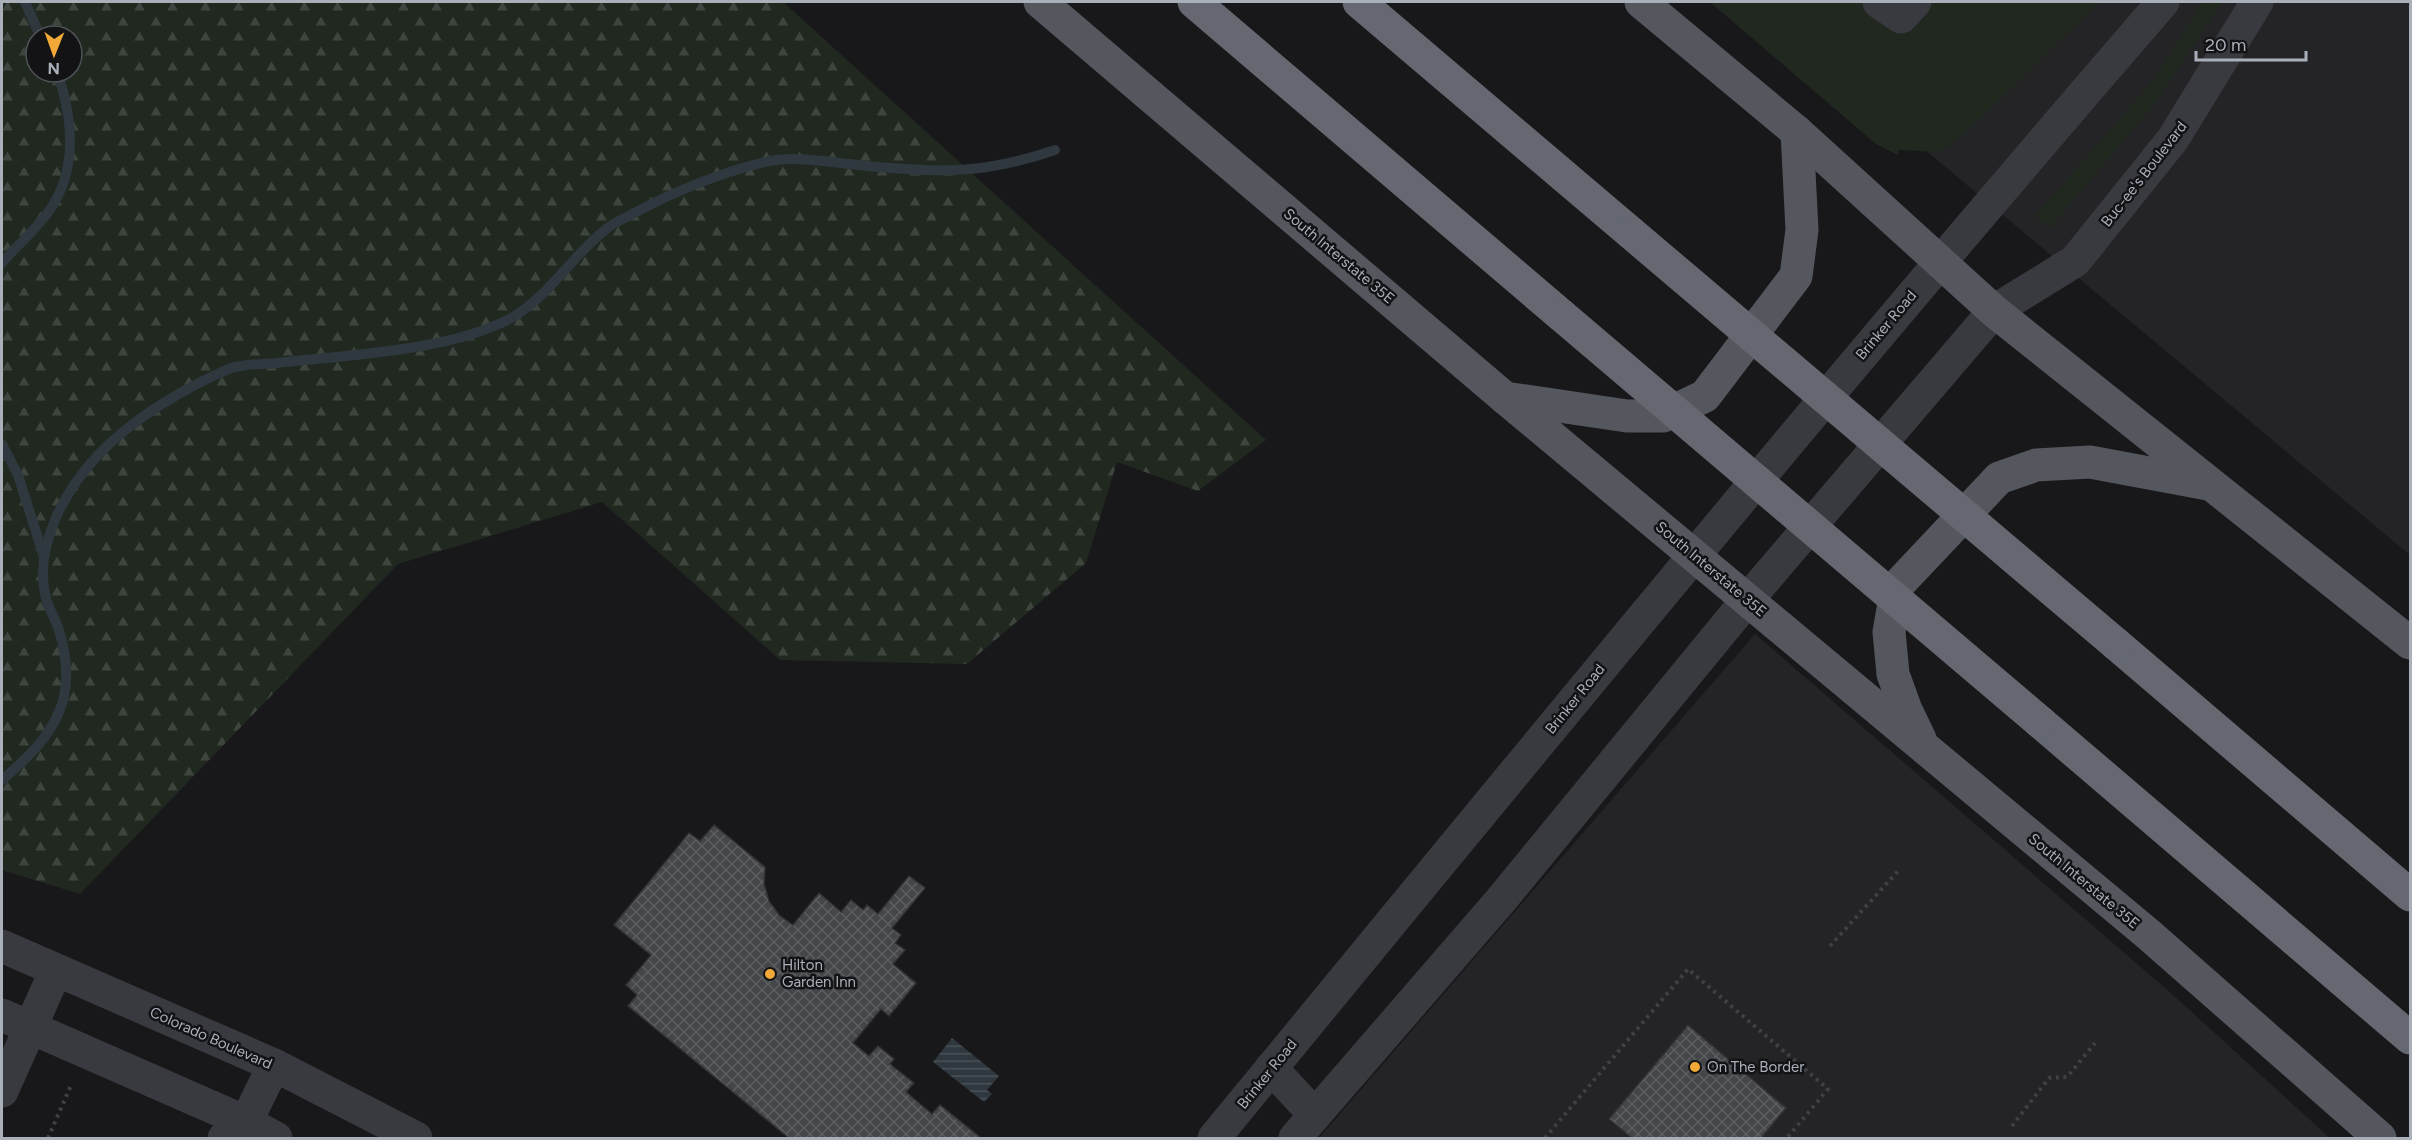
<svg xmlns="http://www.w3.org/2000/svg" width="2412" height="1140" font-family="Figtree,sans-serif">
<defs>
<pattern id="forest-firs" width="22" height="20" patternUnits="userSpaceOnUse" patternTransform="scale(1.5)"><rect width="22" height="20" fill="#202820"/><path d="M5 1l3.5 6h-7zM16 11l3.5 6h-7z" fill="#3e453e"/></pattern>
<pattern id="water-rules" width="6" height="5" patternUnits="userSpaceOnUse" patternTransform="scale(1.5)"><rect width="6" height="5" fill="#2e383e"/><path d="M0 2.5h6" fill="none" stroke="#4a5258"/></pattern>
<pattern id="building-cross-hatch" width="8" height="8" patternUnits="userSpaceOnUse" patternTransform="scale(1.5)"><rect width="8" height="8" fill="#44464a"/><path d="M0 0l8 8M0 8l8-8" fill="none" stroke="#5c5e62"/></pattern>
</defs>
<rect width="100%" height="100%" fill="#18181a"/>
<g fill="#242427">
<polygon points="1748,2 2410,2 2410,555"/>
<polygon points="1755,634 2172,994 2330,1138 1319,1138"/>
</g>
<g fill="#202820">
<polygon points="1710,2 2100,2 1958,140 1939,152 1899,150 1898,155 1876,144"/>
<polygon points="2202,2 2222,2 2157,101 2050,228 2035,216 2154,79"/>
</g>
<path fill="url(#forest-firs)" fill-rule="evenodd" d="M2,2H783L1266,440L1198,491L1117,462L1086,563L967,664L780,660L602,502L398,564L80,894L2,870ZM36,36H72V72H36Z"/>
<polygon fill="url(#water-rules)" points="952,1038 999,1076 987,1090 992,1094 984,1102 933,1062"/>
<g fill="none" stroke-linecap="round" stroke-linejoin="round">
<g stroke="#2e383e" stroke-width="10">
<polyline points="25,2 40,36"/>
<path d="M2,263C16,246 36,230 49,211C78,170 73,118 57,72"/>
<polyline points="2,444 18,475 43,554"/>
<path d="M2,780C55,735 81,698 58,627C54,616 47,606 45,594C35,544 65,490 99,454C131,421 168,398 209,378C217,375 226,369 235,367C249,364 264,364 277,363C346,355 453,351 513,317C550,295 572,256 605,230C614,222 626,218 636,212C676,191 717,174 761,163C795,154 832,163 867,166C940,173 985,174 1055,150"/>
</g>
</g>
<g fill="url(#building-cross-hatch)" stroke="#323236" stroke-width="1.5">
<polygon points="714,825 765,867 764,884 769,901 779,915 793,925 819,893 841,912 851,900 863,910 867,905 878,914 909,876 925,888 892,928 901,935 895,943 905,950 893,964 916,983 889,1016 881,1009 853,1043 869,1056 878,1046 894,1059 890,1064 914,1083 906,1092 932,1114 940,1105 981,1138 789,1138 628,1006 637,995 626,985 651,955 614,925 689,833 700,841"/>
<polygon points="1688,1025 1786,1108 1761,1138 1632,1138 1609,1119"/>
</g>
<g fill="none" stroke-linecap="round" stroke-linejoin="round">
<g stroke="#3f4146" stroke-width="4" stroke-dasharray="3 4.5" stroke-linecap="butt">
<polyline points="1830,946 1898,871"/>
<polyline points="2012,1126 2049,1078 2067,1077 2095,1043"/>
<polyline points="48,1138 72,1083"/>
<polyline points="1545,1138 1688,969 1828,1089 1787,1138"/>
</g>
<g stroke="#393a3f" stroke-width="33">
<polyline points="1879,2 1901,17 1915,2"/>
<polyline points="2,946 274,1065 416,1138"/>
<polyline points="2,1015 246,1122 276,1138"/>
<polyline points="1271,1068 1315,1115"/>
<polyline points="2,1091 56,970"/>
<polyline points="224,1138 246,1122 274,1065"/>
<path d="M1214,1138C1527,757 1840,375 2163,2"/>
<polyline points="1295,1138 1501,900 1748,599 1994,311 2075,261 2173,139 2257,2"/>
</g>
<g stroke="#55575e" stroke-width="33">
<polyline points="1040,2 1505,398 2148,934 2380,1138"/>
<polyline points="1641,2 1797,132 1994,311 2410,643"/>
<polyline points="1505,398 1627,416 1663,416 1705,396 1796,276 1802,230 1797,132"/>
<polyline points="1920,739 1906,710 1893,674 1889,632 1897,586 1999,478 2036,465 2090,462 2208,484"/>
</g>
<g stroke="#656870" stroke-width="33">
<polyline points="1194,2 1561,315"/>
<polyline points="1359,2 1631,233"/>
<polyline points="2116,644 2410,895"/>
<polyline points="2040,722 2410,1038"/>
</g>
<g stroke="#656870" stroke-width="33">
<polyline points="1631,233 2116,644"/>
<polyline points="1561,315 2040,722"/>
</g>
</g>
<g fill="#f2a938" stroke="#131315" stroke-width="2">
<circle cx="770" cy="974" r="6"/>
<circle cx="1695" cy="1067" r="6"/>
</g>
<g text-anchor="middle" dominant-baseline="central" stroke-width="5" stroke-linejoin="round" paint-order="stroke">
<g font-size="15" fill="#aab0ba" stroke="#131315">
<text transform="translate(2144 174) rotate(-52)">Buc-ee's Boulevard</text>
<text transform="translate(1339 256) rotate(40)">South Interstate 35E</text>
<text transform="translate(1886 325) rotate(-50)">Brinker Road</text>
<text transform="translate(1711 569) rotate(40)">South Interstate 35E</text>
<text transform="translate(1575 699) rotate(-51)">Brinker Road</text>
<text transform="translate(2084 881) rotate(40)">South Interstate 35E</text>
<text transform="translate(211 1038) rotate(24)">Colorado Boulevard</text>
<text transform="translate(1267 1074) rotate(-51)">Brinker Road</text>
</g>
<g font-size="15" fill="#aab0ba" stroke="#131315" text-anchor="start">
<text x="782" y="965">Hilton<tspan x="782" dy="17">Garden Inn</tspan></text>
<text x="1707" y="1067">On The Border</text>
</g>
</g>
<rect width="2412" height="1140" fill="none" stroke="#aab0ba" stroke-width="6"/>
<g transform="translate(54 54) rotate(181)"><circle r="28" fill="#131315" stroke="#4f5257" stroke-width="1.5"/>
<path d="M0-4.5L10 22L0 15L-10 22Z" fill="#f2a938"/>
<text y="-9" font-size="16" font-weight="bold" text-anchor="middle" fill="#aab0ba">N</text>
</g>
<path d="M2196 51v9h110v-9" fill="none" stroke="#aab0ba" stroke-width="3"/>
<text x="2205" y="51" font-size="18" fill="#aab0ba" stroke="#131315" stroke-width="4.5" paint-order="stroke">20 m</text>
</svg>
